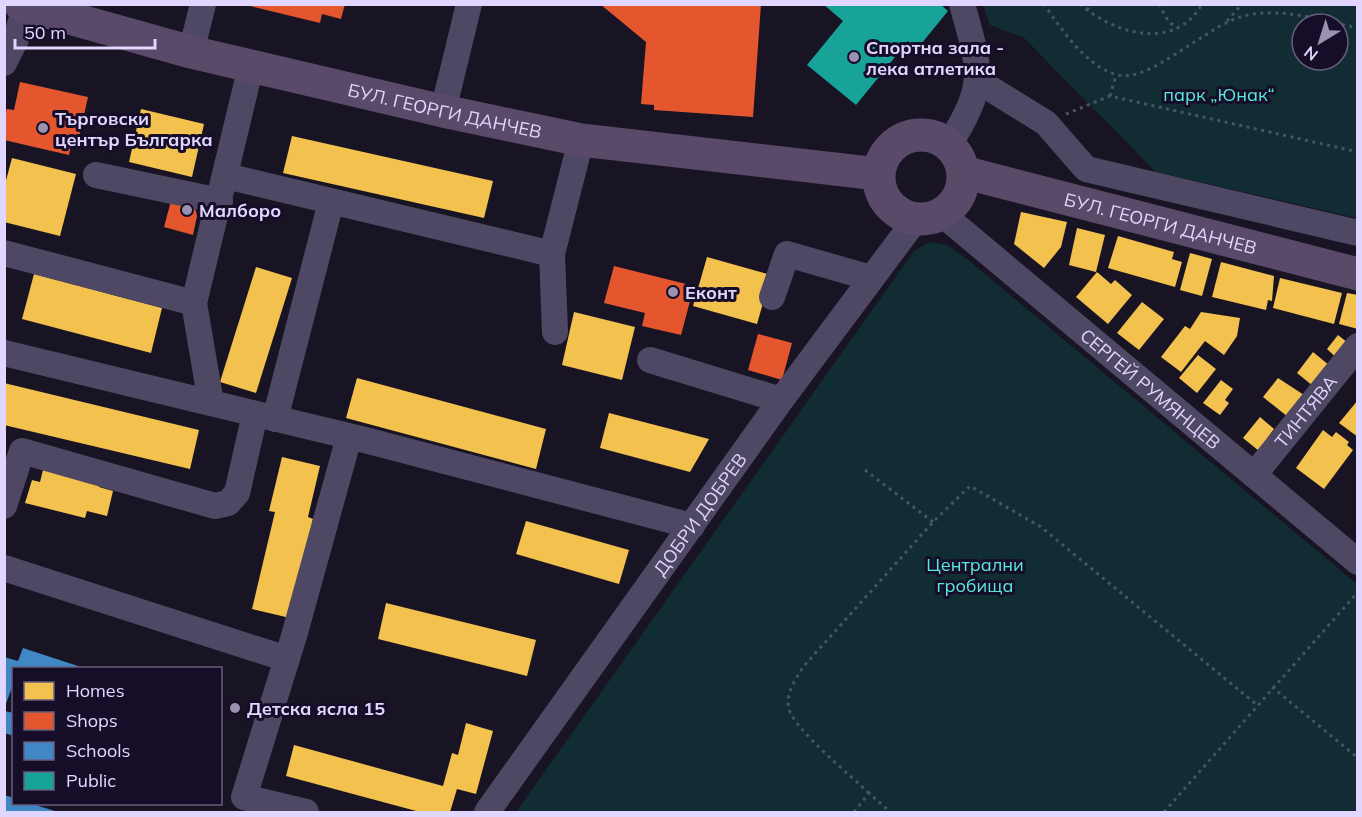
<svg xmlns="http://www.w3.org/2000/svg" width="1362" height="817" font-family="Mulish,sans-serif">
<rect width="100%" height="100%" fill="#191423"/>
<g fill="#112c32" fill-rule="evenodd">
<path d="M983,5H1357V218L1156,172L1024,38L990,25ZM1302,24H1338V60H1302Z"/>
<polygon points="929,242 947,245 967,259 1357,584 1357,812 516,812 914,251"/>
</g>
<g fill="#f2c14e">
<polygon points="141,109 204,124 192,177 129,162"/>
<polygon points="292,136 493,181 484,218 283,173"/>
<polygon points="12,158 76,174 60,236 4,222 4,188"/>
<polygon points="1021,212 1067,222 1061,247 1044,268 1014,244"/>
<polygon points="1077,228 1105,235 1096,272 1069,265"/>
<polygon points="1118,236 1174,252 1172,259 1182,262 1175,287 1108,268"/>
<polygon points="1190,253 1212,259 1202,296 1180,290"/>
<polygon points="707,257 771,275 757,324 693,306"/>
<polygon points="1221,262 1274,276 1272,301 1268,300 1266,310 1212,297"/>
<polygon points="256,267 292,278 256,393 220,382"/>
<polygon points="1097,272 1111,284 1115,280 1132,295 1108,324 1076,297"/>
<polygon points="34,274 162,308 151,353 22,319"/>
<polygon points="1280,278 1342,293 1334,324 1273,308"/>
<polygon points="1347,293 1358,295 1358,329 1339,324"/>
<polygon points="1142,302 1164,319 1139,350 1117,333"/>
<polygon points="574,312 635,327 622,380 562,365"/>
<polygon points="1201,312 1240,318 1237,336 1224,355 1205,341 1181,372 1161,357 1185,326 1190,329"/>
<polygon points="1338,335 1353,347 1341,362 1327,349"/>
<polygon points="1313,352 1335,370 1318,390 1297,373"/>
<polygon points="1198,355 1216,369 1197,393 1179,378"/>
<polygon points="357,378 546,429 536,469 346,418"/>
<polygon points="1278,378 1304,395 1293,421 1263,397"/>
<polygon points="1221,380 1233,389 1225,400 1229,403 1220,415 1203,403"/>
<polygon points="4,383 199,430 190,469 4,425"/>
<polygon points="1358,400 1358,437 1339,423"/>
<polygon points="609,413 709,439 690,472 600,448"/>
<polygon points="1260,417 1274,429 1268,437 1274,442 1264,455 1243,438"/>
<polygon points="1323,430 1332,437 1336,432 1349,442 1347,445 1353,450 1324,489 1296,468"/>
<polygon points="282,457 320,466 308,517 313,519 290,618 252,609 275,512 269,511"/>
<polygon points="44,466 100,481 99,487 113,491 107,516 87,511 85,518 25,503 32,480 40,482"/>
<polygon points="526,521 629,550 619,584 516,554"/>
<polygon points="386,603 536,640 527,676 378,639"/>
<polygon points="466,723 493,731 476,794 457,789 450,812 420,812 286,776 294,745 443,786 452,753 458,755"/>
</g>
<g fill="#e4572e">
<polygon points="242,4 345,4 341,19 322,14 320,23"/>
<polygon points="600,4 761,4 753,117 654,110 654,105 641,104 646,42"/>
<polygon points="20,82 88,97 78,142 72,140 69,155 4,140 4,116 7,109 14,110"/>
<polygon points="172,197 190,202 196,211 197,216 193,235 164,227"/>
<polygon points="614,266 694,286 681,335 642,326 645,313 604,303"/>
<polygon points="758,334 792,343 782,380 748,370"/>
</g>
<g fill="#3f88c5">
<polygon points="23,648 84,668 14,668 14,682 4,709 4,657 18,661"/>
<polygon points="4,711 14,713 14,736 4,733"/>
<polygon points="4,795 14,798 14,804 32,804 58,812 4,812"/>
</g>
<polygon fill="#17a398" points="823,4 940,4 948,11 917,49 908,41 856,105 807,65 843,21"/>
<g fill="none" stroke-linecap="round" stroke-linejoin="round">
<g stroke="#485466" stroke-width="3" stroke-dasharray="3 4.5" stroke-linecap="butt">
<path d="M1044,4C1061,29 1096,82 1132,75C1154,71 1185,47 1204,36C1219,26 1236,16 1254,14C1288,9 1325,21 1358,28"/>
<path d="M1080,4C1114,34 1175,52 1202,4"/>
<polyline points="1159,4 1168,21 1177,28"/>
<polyline points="1087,10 1091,4"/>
<polyline points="1227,21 1242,4"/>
<polyline points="1110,96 1116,75"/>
<polyline points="1066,114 1110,96 1358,152"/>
<polyline points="865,470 933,522"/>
<polyline points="1272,687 1358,758"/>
<path d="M869,793C852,777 794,729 789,709C785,693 796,679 803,667L933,522L970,486L1041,527L1257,705"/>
<polyline points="854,812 869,793 890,812"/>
<polyline points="1164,812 1358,592"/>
</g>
<g stroke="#4e4864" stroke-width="26">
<polyline points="191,52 203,4"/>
<polyline points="4,63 16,39 25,6"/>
<polyline points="251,66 194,303 211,403 365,440 692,526"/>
<polyline points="978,81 1046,123 1086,169 1358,233"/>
<polyline points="443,111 469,4"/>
<path d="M949,145C987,83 981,72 962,4"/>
<polyline points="96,175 220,201"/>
<polyline points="226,176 552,254 581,140"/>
<path id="s1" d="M942,214L1358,562"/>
<polyline points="4,253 194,303"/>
<polyline points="552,254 555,332"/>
<polyline points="772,297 787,254 871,278"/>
<polyline points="4,353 211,403"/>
<polyline points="650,360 781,400"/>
<polyline points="275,419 331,202"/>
<path id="s2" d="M1254,475L1358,346"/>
<polyline points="4,506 22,451 215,506 228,503 237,493 255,414"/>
<polyline points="4,568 287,659"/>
<polyline points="306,812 244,797 294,636 349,437"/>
<path id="s3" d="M487,812L781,400L916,219"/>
</g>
<g stroke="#594a69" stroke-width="33">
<path id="s4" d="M20,4L191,52L443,111L581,140L878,174"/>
<circle cx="921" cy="177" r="42"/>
<path id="s5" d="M963,172L1358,274"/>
</g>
</g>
<g fill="#9b92b2" stroke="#160e29" stroke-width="2">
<circle cx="854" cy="57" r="6"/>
<circle cx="43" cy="128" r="6"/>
<circle cx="187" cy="210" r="6"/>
<circle cx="673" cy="292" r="6"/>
<circle cx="235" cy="708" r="6"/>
</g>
<g text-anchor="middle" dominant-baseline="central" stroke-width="6" stroke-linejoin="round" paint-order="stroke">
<g font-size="18" font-weight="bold" fill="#e1d6ff" stroke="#160e29" text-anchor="start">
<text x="866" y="47">Спортна зала -<tspan x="866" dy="21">лека атлетика</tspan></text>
<text x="55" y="118">Търговски<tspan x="55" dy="21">център Българка</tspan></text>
<text x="199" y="210">Малборо</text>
<text x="685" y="292">Еконт</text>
<text x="247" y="708">Детска ясла 15</text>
</g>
<g font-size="18" fill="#58eada" stroke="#160e29">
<text x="1219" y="94">парк „Юнак“</text>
<text x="975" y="564">Централни<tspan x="975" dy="21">гробища</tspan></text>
</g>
<g font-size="18" fill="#e1d6ff" stroke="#160e29">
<text stroke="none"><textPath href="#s4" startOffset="438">БУЛ. ГЕОРГИ ДАНЧЕВ</textPath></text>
<text stroke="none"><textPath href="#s5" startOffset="204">БУЛ. ГЕОРГИ ДАНЧЕВ</textPath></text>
<text stroke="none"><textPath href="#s1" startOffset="272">СЕРГЕЙ РУМЯНЦЕВ</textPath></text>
<text stroke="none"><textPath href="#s2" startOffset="82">ТИНТЯВА</textPath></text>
<text stroke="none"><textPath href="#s3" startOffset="366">ДОБРИ ДОБРЕВ</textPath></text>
</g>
</g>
<rect width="1362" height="817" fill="none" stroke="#e1d6ff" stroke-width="12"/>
<rect x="12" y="667" width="210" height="138" fill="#160e29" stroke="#675e7f" stroke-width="1.5"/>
<rect x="24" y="682" width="30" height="18" fill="#f2c14e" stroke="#675e7f" stroke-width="1.5"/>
<text x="66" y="697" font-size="18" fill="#e1d6ff">Homes</text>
<rect x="24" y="712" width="30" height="18" fill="#e4572e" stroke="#675e7f" stroke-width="1.5"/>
<text x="66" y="727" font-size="18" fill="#e1d6ff">Shops</text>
<rect x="24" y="742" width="30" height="18" fill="#3f88c5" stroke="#675e7f" stroke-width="1.5"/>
<text x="66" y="757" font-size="18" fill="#e1d6ff">Schools</text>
<rect x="24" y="772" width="30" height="18" fill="#17a398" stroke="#675e7f" stroke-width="1.5"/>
<text x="66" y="787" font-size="18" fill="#e1d6ff">Public</text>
<g transform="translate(1320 42) rotate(218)"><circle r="28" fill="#160e29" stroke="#675e7f" stroke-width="1.5"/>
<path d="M0-4.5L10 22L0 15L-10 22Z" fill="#9b92b2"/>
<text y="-9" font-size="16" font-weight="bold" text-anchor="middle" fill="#e1d6ff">N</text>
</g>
<path d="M15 39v9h140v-9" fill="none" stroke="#e1d6ff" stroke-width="3"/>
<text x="24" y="39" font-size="18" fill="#e1d6ff" stroke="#160e29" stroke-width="4.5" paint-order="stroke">50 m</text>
</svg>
